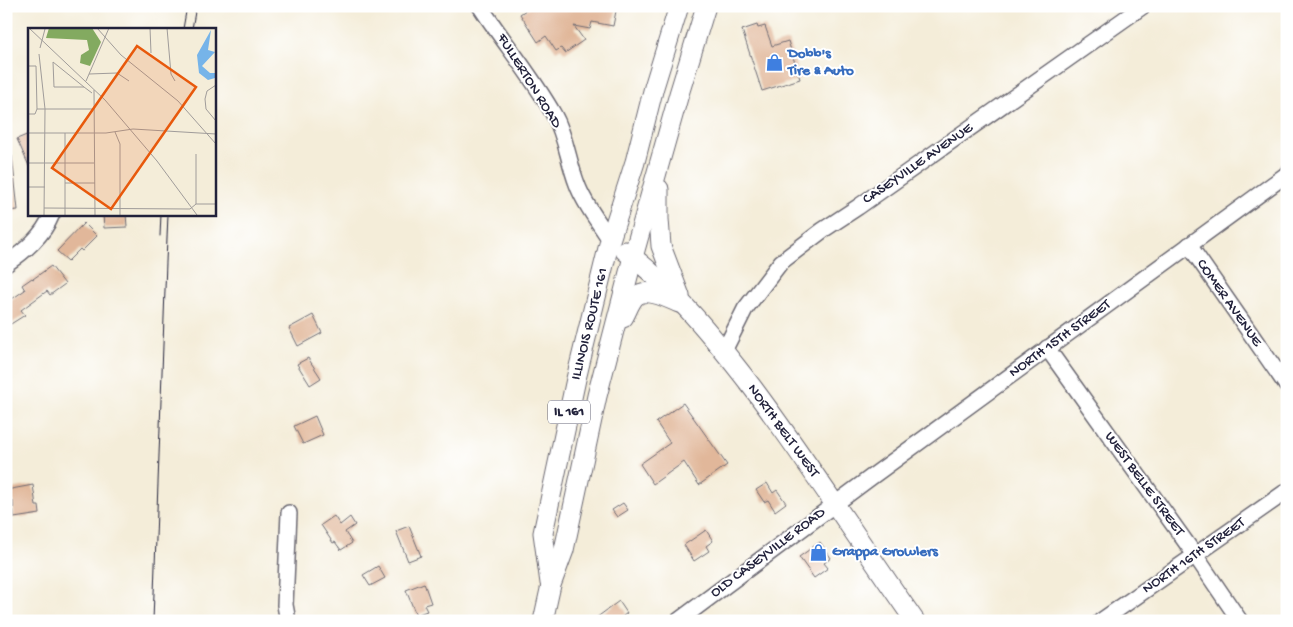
<svg xmlns="http://www.w3.org/2000/svg" width="1293" height="627" font-family="'Gochi Hand',sans-serif">
<rect width="100%" height="100%" fill="#fff"/>
<filter id="ink" filterUnits="userSpaceOnUse"><feTurbulence type="fractalNoise" baseFrequency=".02" numOctaves="2"/><feDisplacementMap in="SourceGraphic" scale="10" xChannelSelector="R" yChannelSelector="G"/><feConvolveMatrix kernelMatrix="1 2 1 2 8 2 1 2 1" color-interpolation-filters="sRGB"/></filter>
<filter id="wash" filterUnits="userSpaceOnUse"><feTurbulence type="fractalNoise" baseFrequency=".0096" numOctaves="4" result="noise"/><feDisplacementMap in="SourceGraphic" scale="20" xChannelSelector="R" yChannelSelector="G"/><feGaussianBlur stdDeviation="1.12" result="paint"/><feColorMatrix in="noise" values="0 0 0 0 0 0 0 0 0 0 0 0 0 0 0 0 0 1.4 0 .05"/><feComposite in="paint" operator="in"/></filter>
<g filter="url(#wash)">
<rect width="100%" height="100%" fill="#f4edd9"/>
<g id="blocks">
<g fill="#e1b79a">
<polygon points="532,6 617,6 613,26 592,22 590,29 574,26 584,40 565,53 561,48 556,51 546,36 538,42 520,14"/>
<polygon points="757,25 758,28 765,26 772,46 788,41 800,79 762,91 742,30"/>
<polygon points="29,134 29,166 17,139"/>
<polygon points="12,156 18,210 6,211 6,157"/>
<polygon points="103,214 126,214 127,227 104,228"/>
<polygon points="84,223 97,236 82,251 80,249 68,261 57,251"/>
<polygon points="51,266 65,284 50,295 47,291 21,310 25,315 6,327 6,303 25,290 22,285 32,278 33,279"/>
<polygon points="313,315 322,333 298,346 289,328"/>
<polygon points="308,358 321,378 310,385 297,364"/>
<polygon points="683,403 727,465 699,485 684,462 653,484 640,464 670,443 656,422"/>
<polygon points="315,416 323,435 303,444 294,426"/>
<polygon points="767,483 773,493 777,490 786,503 775,511 768,500 764,502 756,490"/>
<polygon points="33,485 36,506 39,506 40,514 14,518 13,501 6,502 6,490"/>
<polygon points="623,503 628,510 617,517 612,510"/>
<polygon points="334,516 340,525 350,517 355,525 345,532 352,543 341,550 335,542 333,543 321,525"/>
<polygon points="409,526 421,556 408,561 396,531"/>
<polygon points="706,530 713,541 706,546 709,551 694,561 684,545"/>
<polygon points="820,542 831,558 824,563 828,568 814,578 799,557"/>
<polygon points="378,566 385,578 370,586 363,575"/>
<polygon points="424,583 431,603 424,605 427,611 416,615 406,590"/>
<polygon points="619,601 627,613 617,621 592,621"/>
</g>
</g>
</g>
<g filter="url(#ink)">
<use href="#blocks" fill-opacity="0" stroke="#6c6972" stroke-width="1"/>
<g fill="none" stroke-linecap="round" stroke-linejoin="round">
<defs>
<g id="minor">
<path d="M480,6C504,43 533,77 554,115C566,136 568,161 577,184C584,204 599,222 610,240"/>
<polyline points="1189,245 1287,386"/>
<path d="M6,264C25,251 43,236 52,214"/>
<polyline points="1047,348 1195,555 1240,621"/>
<polyline points="724,351 745,309 781,262 823,230 858,207 1143,6"/>
<polyline points="288,621 285,605 289,513"/>
<polyline points="678,621 870,478 1287,174"/>
<polyline points="1101,621 1287,491"/>
</g>
<g id="major">
<polyline points="659,189 659,219 661,246 680,296"/>
<path d="M625,251C674,288 715,339 752,387C809,463 860,543 915,621"/>
<path d="M623,318C627,312 630,301 636,296C647,287 667,298 679,303"/>
<polyline points="550,583 543,533 576,379 610,240 635,162 654,87 679,6"/>
<polyline points="543,621 551,585 564,550 597,396 633,257 679,94 706,6"/>
</g>
</defs>
<use href="#minor" stroke="#6c6972" stroke-width="18"/>
<use href="#major" stroke="#6c6972" stroke-width="21"/>
<use href="#minor" stroke="#fff" stroke-width="15"/>
<use href="#major" stroke="#fff" stroke-width="19"/>
<g stroke="#22223b" stroke-width="1">
<polyline points="183,29 187,6"/>
<polyline points="192,29 196,6"/>
<polyline points="160,236 161,214"/>
<polyline points="153,621 166,262 168,214"/>
</g>
</g>
</g>
<defs>
<symbol id="shop-bare" viewBox="-9 -9 18 18"><path d="M-5-2.5h2.3a2.7 3.5 0 0 1 5.4 0H5L5.5 6h-11ZM-1.5-2.5h3a1.5 2.3 0 0 0-3 0Z" fill="#3f7fe0" stroke="#fff" stroke-width="2.5" paint-order="stroke"/></symbol>
</defs>
<g fill-rule="evenodd">
<use href="#shop-bare" x="762" y="50" width="25" height="25"/>
<use href="#shop-bare" x="806" y="540" width="25" height="25"/>
</g>
<g text-anchor="middle" dominant-baseline="central" stroke-width="4" stroke-linejoin="round" paint-order="stroke">
<rect fill="#fff" stroke="#646476" stroke-width="1" x="548" y="400.5" width="42" height="23" rx="4"/>
<g font-size="14" font-weight="bold" fill="#22223b">
<text x="569" y="412">IL 161</text>
</g>
<g font-size="15" font-weight="bold" fill="#366cbe" stroke="#fff" text-anchor="start">
<text x="788" y="54">Dobb's<tspan x="788" dy="17">Tire &amp; Auto</tspan></text>
<text x="832" y="552">Grappa Growlers</text>
</g>
<g font-size="15" fill="#22223b" stroke="#fff">
<text transform="translate(529 81) rotate(58)">FULLERTON ROAD</text>
<text transform="translate(918 164) rotate(-35)">CASEYVILLE AVENUE</text>
<text transform="translate(1229 303) rotate(55)">COMER AVENUE</text>
<text transform="translate(590 324) rotate(-76)">ILLINOIS ROUTE 161</text>
<text transform="translate(1060 339) rotate(-36)">NORTH 15TH STREET</text>
<text transform="translate(783 431) rotate(54)">NORTH BELT WEST</text>
<text transform="translate(1144 484) rotate(54)">WEST BELLE STREET</text>
<text transform="translate(768 553) rotate(-37)">OLD CASEYVILLE ROAD</text>
<text transform="translate(1194 556) rotate(-35)">NORTH 16TH STREET</text>
</g>
</g>
<g transform="translate(28 28)">
<rect width="188" height="188" fill="#f4edd9"/>
<path d="M21,0H64L73,14L62,38L52,35L53,27L61,22L59,12L18,10Z" fill="#83aa60"/>
<path d="M183,2L180,22L187,24L174,38L182,45H187V50L180,52L171,45L169,27Z" fill="#76b4e9"/>
<path fill="none" stroke="#a09c9a" stroke-width="1" d="M1,0L77,72L129,133L169,187M69,0L93,27L150,73L188,116M122,0L123,25M139,0L143,46L147,53M12,20L17,1M11,26L17,81L16,187M0,38H8L9,81M61,46L89,45L101,53M58,53L81,0M188,57L179,63L177,71L178,81L188,93M56,59L25,34L26,59H56L64,65M66,62L67,187M0,86H7L9,81H65M105,101L188,106M87,104L92,116V187M0,105H78L105,101M37,105V187M0,135H66M37,155H67M0,159H17M168,176H188M16,180L162,181L168,176V126"/>
<path fill="#e8590c" fill-opacity="0.15" stroke="#e8590c" stroke-width="2.5" d="M109,18L168,59L83,181L24,140Z"/>
<rect width="188" height="188" fill="none" stroke="#22223b" stroke-width="2.5"/>
</g>
<rect width="1293" height="627" fill="none" stroke="#fff" stroke-width="25"/>
</svg>
